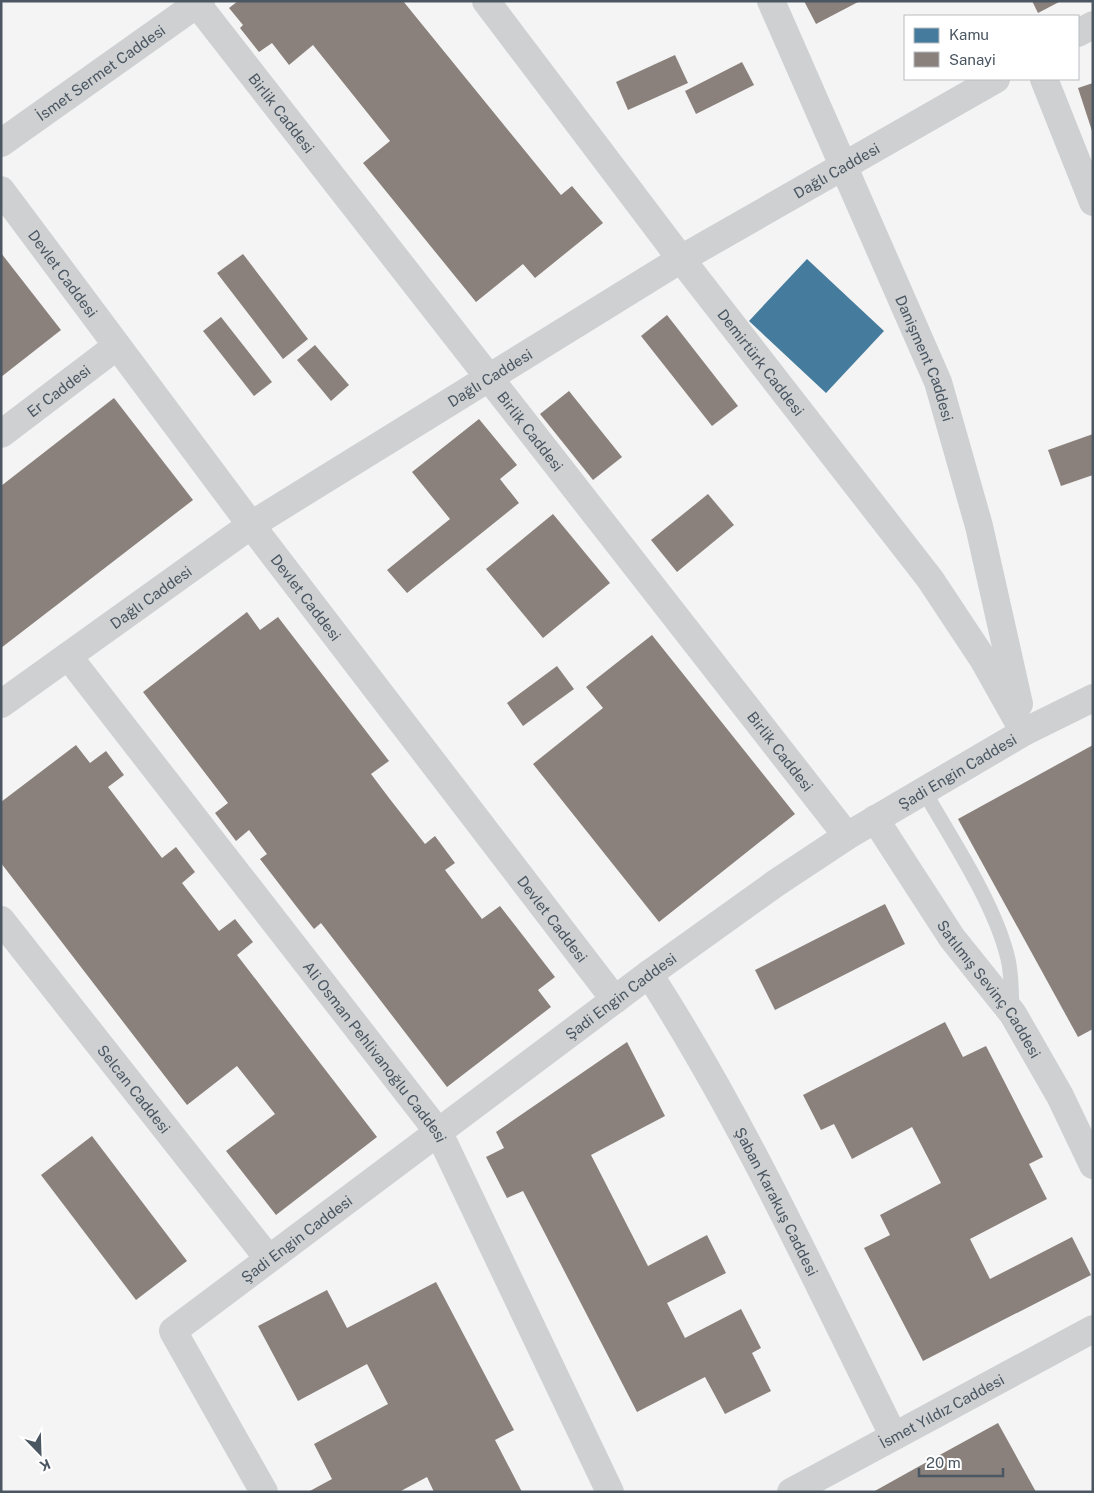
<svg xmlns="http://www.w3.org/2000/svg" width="1094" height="1493" font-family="'Public Sans',sans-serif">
<rect width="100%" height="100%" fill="#f4f4f4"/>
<polygon fill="#457b9d" points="807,259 884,331 826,393 749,321"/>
<g fill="#8a817c">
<polygon points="238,1 403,1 561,195 572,186 603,223 535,278 523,264 476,302 363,163 390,141 313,45 289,65 272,43 259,52 240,28 243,25 229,8"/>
<polygon points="804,1 860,1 816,24"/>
<polygon points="1032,1 1061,1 1038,13"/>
<polygon points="675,55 688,83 628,110 616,82"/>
<polygon points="742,62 754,85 696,114 685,91"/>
<polygon points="1093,83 1093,131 1092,131 1078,88"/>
<polygon points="1,253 61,330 1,377"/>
<polygon points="243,254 308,339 283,359 217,273"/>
<polygon points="667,315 738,406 712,426 641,336"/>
<polygon points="221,317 272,382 254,396 203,331"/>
<polygon points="315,345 349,385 331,401 297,360"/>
<polygon points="569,391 622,457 593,480 540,414"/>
<polygon points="114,398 193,500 1,648 1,486"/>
<polygon points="479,419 517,465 500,479 519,503 407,593 387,570 450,519 412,472"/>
<polygon points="1093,434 1093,475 1061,486 1048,450"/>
<polygon points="708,494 734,525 677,572 651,540"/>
<polygon points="553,514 610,583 543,638 486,569"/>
<polygon points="247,612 260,630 278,617 389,761 371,774 389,798 425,844 435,836 455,863 445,870 482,919 500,906 555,977 538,990 551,1007 447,1087 321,923 314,929 296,906 260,859 267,854 249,830 236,841 215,813 228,803 143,692"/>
<polygon points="652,635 795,814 659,922 533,764 603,708 586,687"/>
<polygon points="557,666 574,689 523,726 507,703"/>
<polygon points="76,745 90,763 106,751 124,775 108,787 162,858 176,847 195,872 182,883 219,931 235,919 253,942 237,955 377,1137 276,1215 226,1151 275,1114 237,1066 187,1105 1,863 1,802"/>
<polygon points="1093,745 1093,1029 1078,1037 958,819"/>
<polygon points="885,904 905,944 775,1010 755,970"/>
<polygon points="945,1022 963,1057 986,1046 1043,1157 1029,1164 1047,1199 970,1239 990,1279 1072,1237 1091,1275 923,1361 864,1248 890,1235 880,1215 941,1183 912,1127 852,1159 834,1124 821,1130 803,1095"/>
<polygon points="627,1042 665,1116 591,1155 648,1266 707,1235 726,1273 667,1303 685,1338 741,1309 761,1348 752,1353 771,1391 725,1414 705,1377 637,1412 523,1191 507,1198 486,1157 504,1148 496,1132"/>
<polygon points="92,1136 187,1261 136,1300 41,1175"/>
<polygon points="436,1282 514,1430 495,1440 522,1492 434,1492 427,1477 399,1492 308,1492 332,1479 314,1444 388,1404 367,1364 298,1401 258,1326 327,1290 347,1328"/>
<polygon points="998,1423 1036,1492 873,1492 916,1468"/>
</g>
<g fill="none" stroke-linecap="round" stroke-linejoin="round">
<path stroke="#ced0d2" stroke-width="15" d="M924,791C952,840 993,901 1007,955C1012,972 1011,991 1012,1009"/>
<g stroke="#ced0d2" stroke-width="28">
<path id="s1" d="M486,1L681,259L930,579L983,659L1024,732"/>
<path id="s2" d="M771,1L938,382L979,526L1019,704"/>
<path id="s3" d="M197,4L847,836"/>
<polyline points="1078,33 1093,25"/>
<polyline points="1044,79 1093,202"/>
<path id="s4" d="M1,143L201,1"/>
<path id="s5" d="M1,190L251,525L615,1000"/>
<path id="s6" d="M1,434L117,346"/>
<path id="s7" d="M68,656L439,1133L610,1492"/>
<path id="s8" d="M1,704L251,525L681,259L996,79"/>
<path id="s9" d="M875,819L952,938L1013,1014L1060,1096L1093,1165"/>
<path id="s10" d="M1,920L268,1258"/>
<path id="s11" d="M649,974C743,1120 816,1280 893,1435"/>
<path id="s12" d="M264,1492L173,1331L649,974L776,883L847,836L1024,732L1093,698"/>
<path id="s13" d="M791,1492L1093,1329"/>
</g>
</g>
<g text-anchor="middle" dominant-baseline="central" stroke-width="5" stroke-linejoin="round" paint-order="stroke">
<g font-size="15" fill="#4a5661" stroke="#fff">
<text stroke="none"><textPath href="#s4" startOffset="122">İsmet Sermet Caddesi</textPath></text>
<text stroke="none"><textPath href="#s3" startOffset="138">Birlik Caddesi</textPath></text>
<text stroke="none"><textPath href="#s8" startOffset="992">Dağlı Caddesi</textPath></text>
<text stroke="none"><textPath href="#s5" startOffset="104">Devlet Caddesi</textPath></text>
<text stroke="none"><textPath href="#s2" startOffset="389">Danişment Caddesi</textPath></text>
<text stroke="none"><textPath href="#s1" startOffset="454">Demirtürk Caddesi</textPath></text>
<text stroke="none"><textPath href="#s8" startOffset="588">Dağlı Caddesi</textPath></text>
<text stroke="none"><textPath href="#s6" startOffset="72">Er Caddesi</textPath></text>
<text stroke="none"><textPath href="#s3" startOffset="542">Birlik Caddesi</textPath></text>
<text stroke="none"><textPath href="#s8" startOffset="184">Dağlı Caddesi</textPath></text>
<text stroke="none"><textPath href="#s5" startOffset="509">Devlet Caddesi</textPath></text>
<text stroke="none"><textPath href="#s3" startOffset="948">Birlik Caddesi</textPath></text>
<text stroke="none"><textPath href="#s12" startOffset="1149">Şadi Engin Caddesi</textPath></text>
<text stroke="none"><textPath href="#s5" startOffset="914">Devlet Caddesi</textPath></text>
<text stroke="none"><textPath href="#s9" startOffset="205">Satılmış Sevinç Caddesi</textPath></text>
<text stroke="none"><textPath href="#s12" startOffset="744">Şadi Engin Caddesi</textPath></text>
<text stroke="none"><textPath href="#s7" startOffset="501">Ali Osman Pehlivanoğlu Caddesi</textPath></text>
<text stroke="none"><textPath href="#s10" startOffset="215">Selcan Caddesi</textPath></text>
<text stroke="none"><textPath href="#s11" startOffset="261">Şaban Karakuş Caddesi</textPath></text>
<text stroke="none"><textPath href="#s12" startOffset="339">Şadi Engin Caddesi</textPath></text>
<text stroke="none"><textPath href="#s13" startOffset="171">İsmet Yıldız Caddesi</textPath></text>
</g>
</g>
<rect width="1094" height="1493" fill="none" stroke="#4a5661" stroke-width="5"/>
<rect x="904" y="15" width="175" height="65" fill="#ffffff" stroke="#b7bbc0"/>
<rect x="914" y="28" width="25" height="15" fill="#457b9d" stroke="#b7bbc0"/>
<text x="949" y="40" font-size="15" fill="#4a5661">Kamu</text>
<rect x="914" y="52" width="25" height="15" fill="#8a817c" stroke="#b7bbc0"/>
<text x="949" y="65" font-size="15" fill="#4a5661">Sanayi</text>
<g transform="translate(40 1453) rotate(157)" stroke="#ffffff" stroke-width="4" paint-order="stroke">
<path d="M0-4L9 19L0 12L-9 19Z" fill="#4a5661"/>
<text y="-8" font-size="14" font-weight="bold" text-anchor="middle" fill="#4a5661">K</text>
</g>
<path d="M919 1468v8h84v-8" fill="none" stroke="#4a5661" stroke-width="2.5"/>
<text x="926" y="1468" font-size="15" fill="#4a5661" stroke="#ffffff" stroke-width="4" paint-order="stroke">20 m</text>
</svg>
